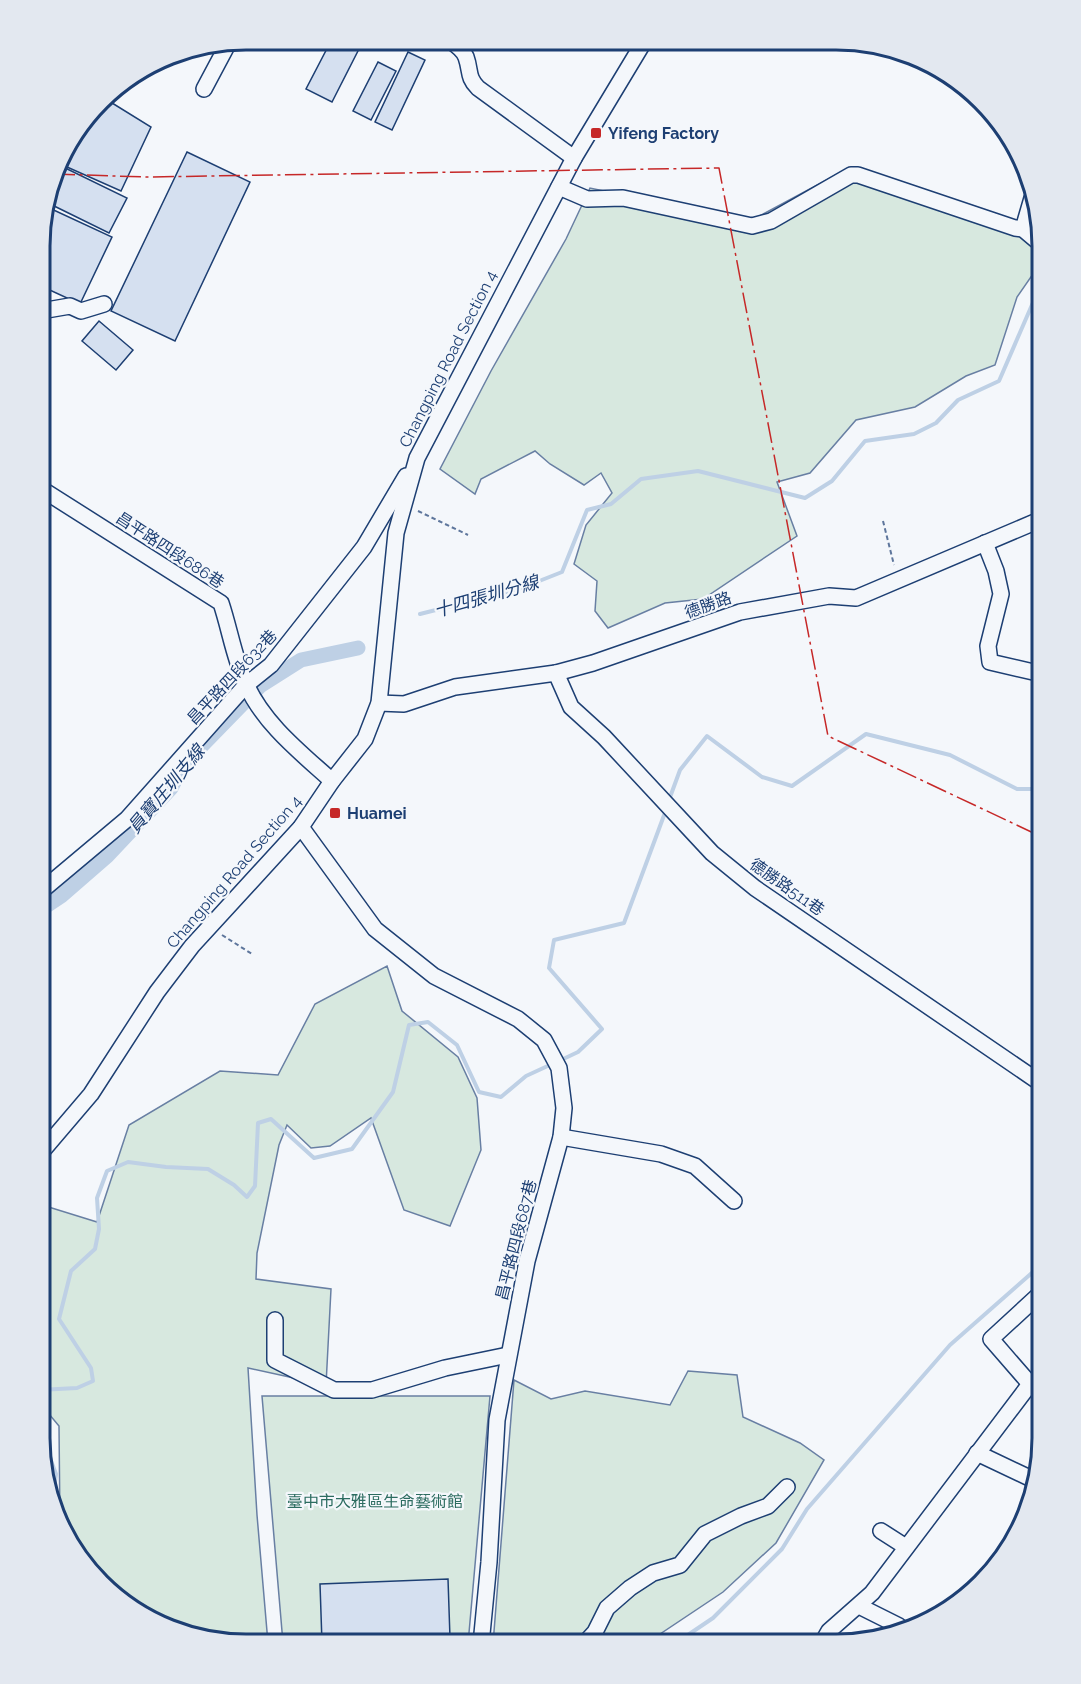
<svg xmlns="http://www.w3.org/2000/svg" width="1081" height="1684" font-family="Raleway,'Noto Sans TC',sans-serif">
<rect width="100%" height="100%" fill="#f4f7fb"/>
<g fill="#d7e8df" stroke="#687fa3" stroke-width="1.5">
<polygon points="845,170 1020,232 1042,253 1042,261 1017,297 995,365 966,376 915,407 856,420 810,473 777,482 797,536 703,599 665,603 608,628 595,611 597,581 574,564 586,525 612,493 601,473 584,485 550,464 535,451 481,479 475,494 440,469 491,371 566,239 590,188 750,221"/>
<polygon points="387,966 402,1011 458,1057 477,1098 481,1150 450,1226 404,1210 371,1118 330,1146 311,1148 287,1125 279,1145 257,1253 256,1279 331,1289 326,1385 248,1368 257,1515 268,1643 219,1643 120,1602 60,1525 59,1426 39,1402 39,1204 97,1222 129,1125 220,1071 278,1075 315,1004"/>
<polygon points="688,1371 737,1375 743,1417 800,1443 824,1460 776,1543 723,1592 645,1644 493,1644 514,1380 551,1399 585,1391 670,1405"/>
<polygon points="262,1396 490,1396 468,1644 283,1643"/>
</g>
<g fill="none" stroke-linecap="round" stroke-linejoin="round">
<g stroke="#bed0e5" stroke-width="4">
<polyline points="420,614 519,589 562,572 587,510 611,504 641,479 698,471 805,498 832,481 865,441 914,434 936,423 958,400 999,381 1038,291 1042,287"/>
<polyline points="669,800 680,770 707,736 762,777 792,786 866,734 950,755 1017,789 1042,789"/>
<polyline points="559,1061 578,1052 602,1029 549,968 554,940 624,923 666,810"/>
<polyline points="39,1390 77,1388 93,1381 91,1368 59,1319 71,1271 95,1249 99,1229 97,1198 107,1171 128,1162 166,1167 208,1169 234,1185 247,1197 255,1186 258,1123 271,1119 314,1158 352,1149 393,1092 409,1025 428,1022 457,1045 479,1092 501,1097 526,1076 552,1064"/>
<polyline points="39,1429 56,1474 52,1505"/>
<polyline points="673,1645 713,1618 782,1549 807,1509 950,1345 1042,1264"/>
</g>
<polyline stroke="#bed0e5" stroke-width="15" points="40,910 61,896 107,856 171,788 183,765 260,686 301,660 358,648"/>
</g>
<g fill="#d5e0f0" stroke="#1d3f73" stroke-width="1.5">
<polygon points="332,39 354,39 362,43 332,102 306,89"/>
<polygon points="408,52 425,60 392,130 375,122"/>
<polygon points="378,62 396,71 371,120 353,111"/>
<polygon points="104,98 151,127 121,191 58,163 60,154"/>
<polygon points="187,152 250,182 175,341 111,311"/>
<polygon points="57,164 127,198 109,233 46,202"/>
<polygon points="45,206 112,237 80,304 41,286 41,219"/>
<polygon points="99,321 133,350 116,370 82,341"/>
<polygon points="448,1579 450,1638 322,1643 320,1584"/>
</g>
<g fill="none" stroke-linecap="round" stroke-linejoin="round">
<defs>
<g id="minor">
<path d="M449,40C456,45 463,49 466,57C471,71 467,77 478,88L574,158"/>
<polyline points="204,89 229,42"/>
<polyline points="559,187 587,199 623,198 752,226 771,221 851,175 858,175 1015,228 1023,229 1042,245"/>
<polyline points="1023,229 1032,198"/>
<polyline points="41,311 70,306 81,311 104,304"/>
<path d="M40,488L221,603C230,630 234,658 246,684C264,724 300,752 332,781"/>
<polyline points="985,543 996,571 1001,594 988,646 990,662 1042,674"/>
<polyline points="556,673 571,707 604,737 712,853 755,888 1042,1084"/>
<polyline points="379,703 404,704 455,687 556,673 593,663 740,612 829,596 856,598 1042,519"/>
<polyline points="301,827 375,929 434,976 518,1019 544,1040 559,1068 564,1108 561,1137 527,1261 497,1420 489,1562 481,1644"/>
<polyline points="40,892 127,819 246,685 271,665 364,547 406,476"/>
<polyline points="561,1137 661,1154 695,1166 734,1201"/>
<polyline points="39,1155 91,1094 157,992 192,946 301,827 332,781 365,739 379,703 396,533 417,458 574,158 645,40"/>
<polyline points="275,1320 275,1360 334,1390 372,1390 445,1368 508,1355"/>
<polyline points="1042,1388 1030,1384 991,1339 1042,1292"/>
<polyline points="977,1453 1036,1481"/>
<polyline points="881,1531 906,1547"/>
<polyline points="859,1606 899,1626"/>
<polyline points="584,1644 595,1632 607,1608 630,1588 653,1573 680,1565 705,1534 741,1516 768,1506 787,1487"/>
<polyline points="821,1645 829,1631 872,1593 1030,1384"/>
</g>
</defs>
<use href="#minor" stroke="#1d3f73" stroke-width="18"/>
<g stroke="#5e769c" stroke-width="2" stroke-dasharray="4.5 3" stroke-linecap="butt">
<polyline points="418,511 468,535"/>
<polyline points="883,521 894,565"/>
<polyline points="222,935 252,954"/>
</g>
<use href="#minor" stroke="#f4f7fb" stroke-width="15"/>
<polyline stroke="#c62828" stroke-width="1.5" stroke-dasharray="21 4.5 3 4.5" stroke-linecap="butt" points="54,174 147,177 719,168 828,736 1042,837"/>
</g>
<g fill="#c62828" stroke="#f4f7fb" stroke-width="2">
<rect x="590" y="127" width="12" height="12" rx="3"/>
<rect x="329" y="807" width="12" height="12" rx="3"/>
</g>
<g text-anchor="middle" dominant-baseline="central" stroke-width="4.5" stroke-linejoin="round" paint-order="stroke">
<g font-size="16" font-weight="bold" fill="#1d3f73" stroke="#f4f7fb" text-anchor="start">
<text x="608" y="133">Yifeng Factory</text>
<text x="347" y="813">Huamei</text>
</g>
<g font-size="16" fill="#1d3f73" stroke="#f4f7fb">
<text transform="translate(448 359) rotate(-63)">Changping Road Section 4</text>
<text transform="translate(170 550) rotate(33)">昌平路四段686巷</text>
<text transform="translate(708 605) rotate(-20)">德勝路</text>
<text transform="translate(232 677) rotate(-47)">昌平路四段632巷</text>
<text transform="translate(234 872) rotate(-49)">Changping Road Section 4</text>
<text transform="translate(787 887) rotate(35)">德勝路511巷</text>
<text transform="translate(516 1240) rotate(-76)">昌平路四段687巷</text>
</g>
<g font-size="16" fill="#2c6c60" stroke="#f4f7fb">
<text x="375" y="1501">臺中市大雅區生命藝術館</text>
</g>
<g font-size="18" font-style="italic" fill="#1d3f73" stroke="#f4f7fb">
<text transform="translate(486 596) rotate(-16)">十四張圳分線</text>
<text transform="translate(166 789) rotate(-50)">員寶庄圳支線</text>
</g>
</g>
<path d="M0 0H1081V1684H0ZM246 50H836A196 196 0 0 1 1032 246V1438A196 196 0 0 1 836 1634H246A196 196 0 0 1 50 1438V246A196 196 0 0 1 246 50Z" fill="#e3e8f0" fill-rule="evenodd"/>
<path fill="none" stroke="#1d3f73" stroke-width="3" d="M246 50H836A196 196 0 0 1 1032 246V1438A196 196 0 0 1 836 1634H246A196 196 0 0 1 50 1438V246A196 196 0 0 1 246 50Z"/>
</svg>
